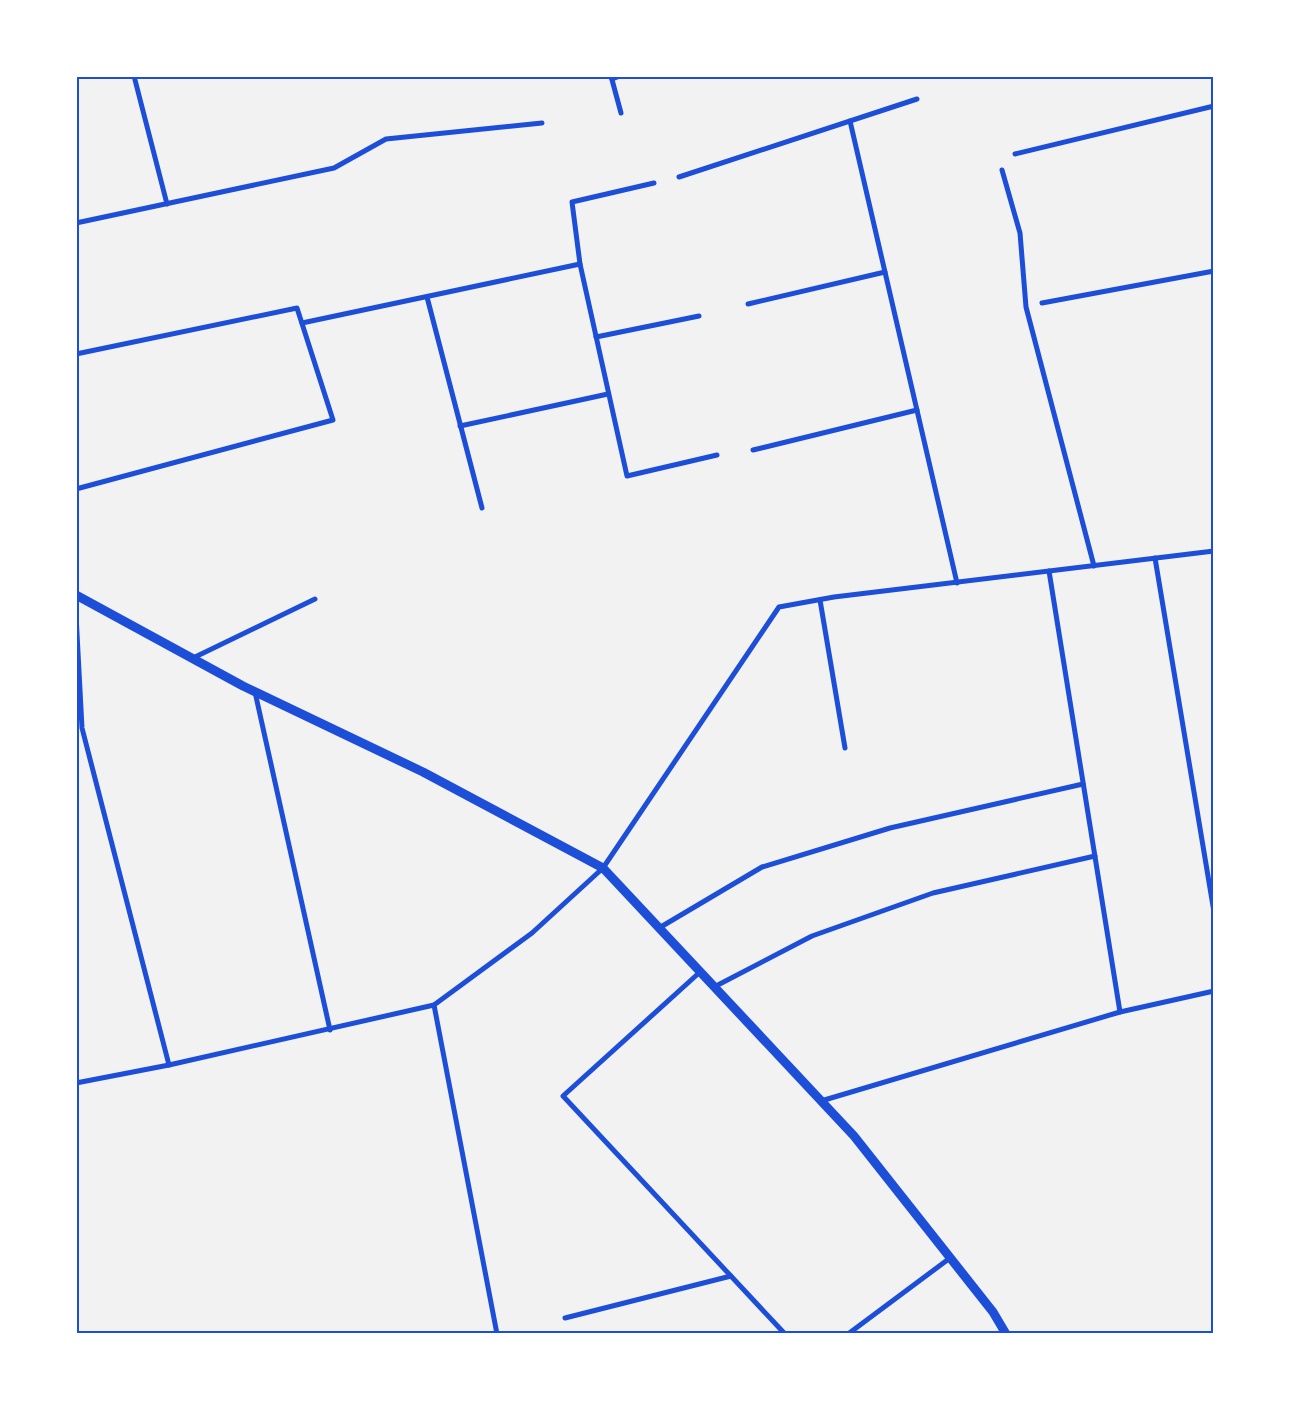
<svg xmlns="http://www.w3.org/2000/svg" width="1290" height="1410" font-family="Cabin,sans-serif">
<rect width="100%" height="100%" fill="#f2f2f2"/>
<g fill="none" stroke-linecap="round" stroke-linejoin="round">
<g stroke="#1d4ed8" stroke-width="5">
<polyline points="134,76 167,204"/>
<polyline points="611,76 621,113"/>
<polyline points="612,79 620,76"/>
<polyline points="850,121 957,583"/>
<polyline points="1015,154 1214,106"/>
<polyline points="1002,170 1020,233 1026,307 1094,566"/>
<polyline points="679,177 917,99"/>
<polyline points="654,183 572,202 580,264 627,476 717,455"/>
<polyline points="76,223 334,168 386,139 542,123"/>
<polyline points="427,297 482,508"/>
<polyline points="1042,303 1214,271"/>
<polyline points="748,304 885,272"/>
<polyline points="302,323 580,264"/>
<polyline points="596,337 699,316"/>
<polyline points="76,354 297,308 333,420 76,489"/>
<polyline points="460,426 608,394"/>
<polyline points="753,450 917,410"/>
<polyline points="1155,558 1214,912"/>
<polyline points="1049,571 1120,1012"/>
<polyline points="820,600 845,748"/>
<polyline points="76,615 82,728 169,1065"/>
<polyline points="193,658 315,599"/>
<polyline points="255,692 330,1030"/>
<polyline points="659,928 762,867 890,828 1083,784"/>
<polyline points="700,972 563,1096 785,1334"/>
<polyline points="714,987 812,936 933,893 1095,856"/>
<polyline points="434,1005 497,1334"/>
<polyline points="76,1083 169,1065 434,1005 532,933 603,868 779,607 834,597 1214,551"/>
<polyline points="821,1101 1120,1012 1214,991"/>
<polyline points="565,1318 731,1276"/>
<polyline points="848,1334 950,1258"/>
</g>
<polyline stroke="#1d4ed8" stroke-width="9" points="76,595 243,686 423,772 603,868 854,1136 993,1312 1006,1334"/>
</g>
<rect width="1290" height="1410" fill="none" stroke="#ffffff" stroke-width="155"/>
<rect x="78" y="78" width="1134" height="1254" fill="none" stroke="#1d4ed8" stroke-width="2"/>
</svg>
